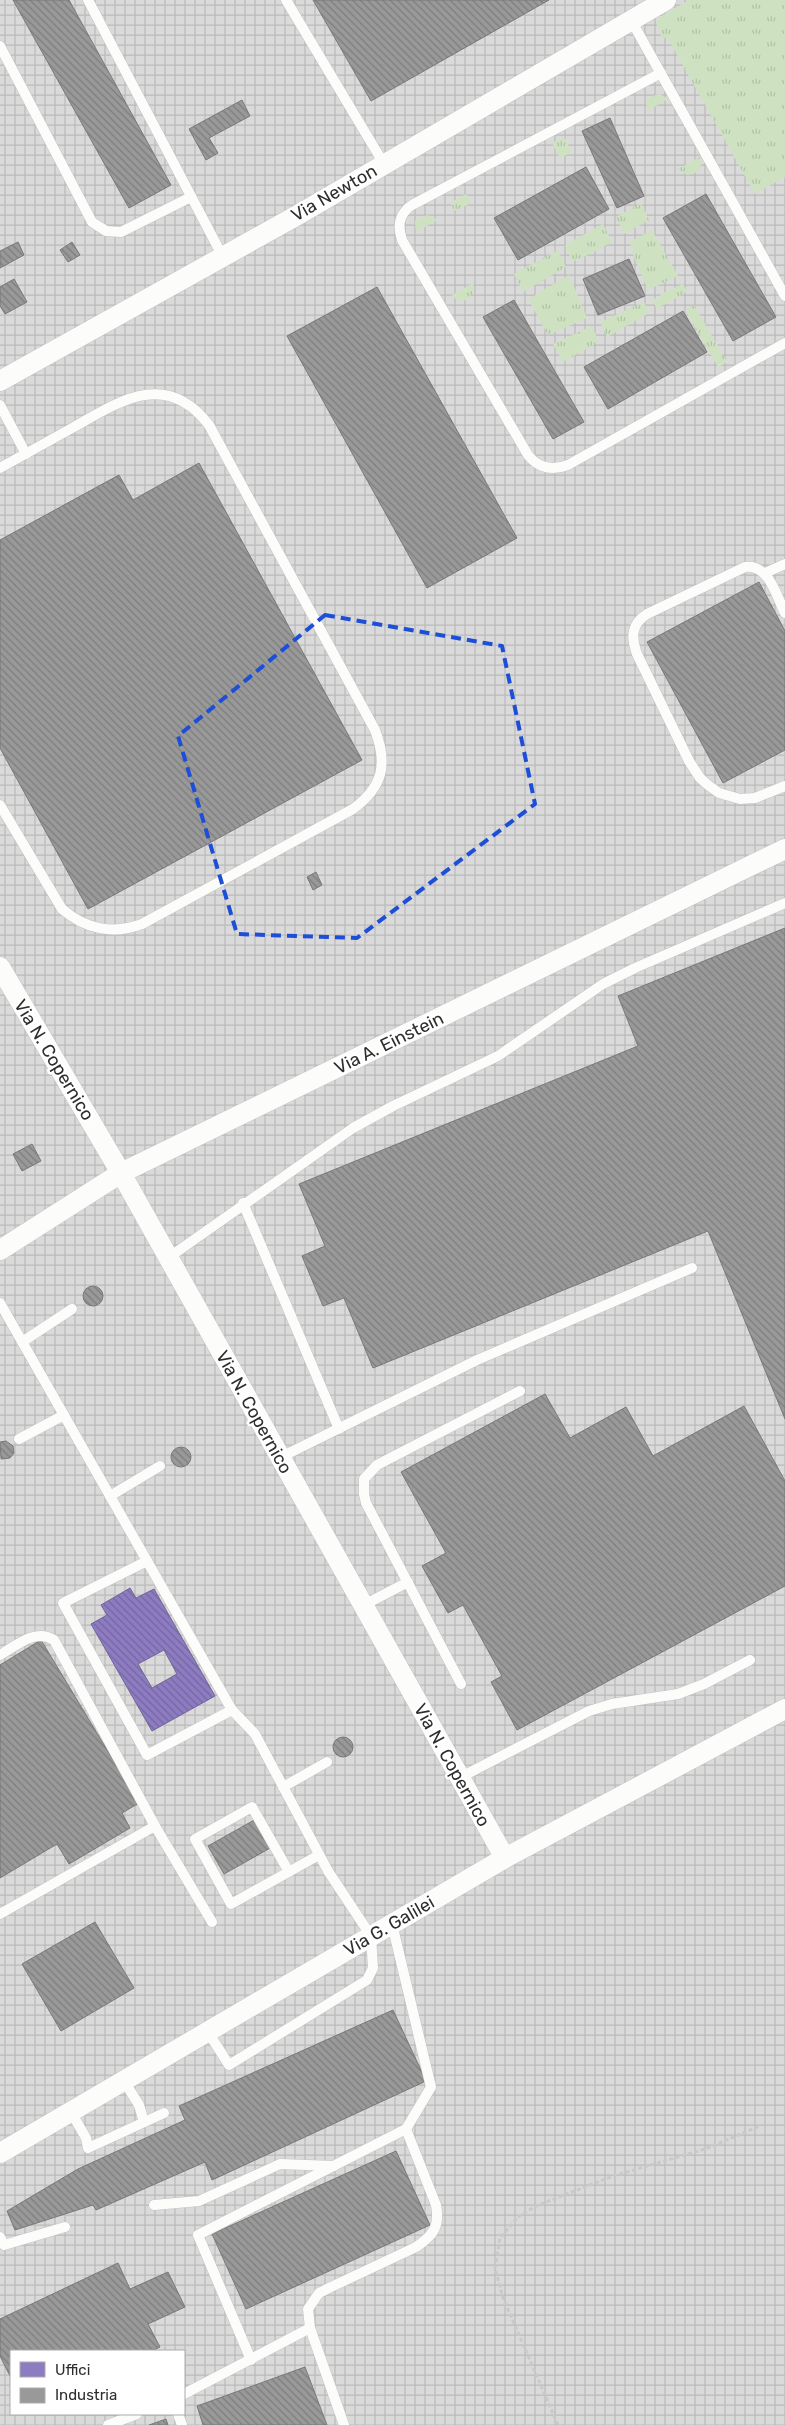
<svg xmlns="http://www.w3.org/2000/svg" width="785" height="2425" font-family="Rubik,sans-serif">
<defs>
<pattern id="industrial-grid" width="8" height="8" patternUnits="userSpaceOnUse" patternTransform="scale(1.25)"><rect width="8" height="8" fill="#dbdadb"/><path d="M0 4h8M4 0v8" fill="none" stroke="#bcbbbc"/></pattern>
<pattern id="grass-tufts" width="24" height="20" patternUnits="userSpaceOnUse" patternTransform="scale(1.25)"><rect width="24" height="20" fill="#cee2c2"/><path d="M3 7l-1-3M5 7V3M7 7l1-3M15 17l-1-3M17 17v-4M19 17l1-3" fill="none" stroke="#b1c2a7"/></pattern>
<pattern id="offices-back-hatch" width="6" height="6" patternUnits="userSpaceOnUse" patternTransform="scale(1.25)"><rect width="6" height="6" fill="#8e7cc3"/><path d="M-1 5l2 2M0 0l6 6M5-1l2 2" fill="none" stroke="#74669f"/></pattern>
<pattern id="industry-back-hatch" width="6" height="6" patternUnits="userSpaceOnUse" patternTransform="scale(1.25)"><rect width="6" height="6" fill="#999"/><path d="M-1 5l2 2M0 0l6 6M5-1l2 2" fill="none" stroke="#7d7d7d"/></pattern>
</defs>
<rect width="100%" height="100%" fill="#eae8e5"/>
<path fill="url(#industrial-grid)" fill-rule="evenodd" d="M0,0H785V2425H0ZM11,2351H184V2414H11Z"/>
<g fill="url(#grass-tufts)">
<polygon points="689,0 785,0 785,177 755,194 667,37 662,39 656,23 660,17"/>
<polygon points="660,94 668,99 647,111 646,100 651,96"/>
<polygon points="564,137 572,152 560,158 552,143"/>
<polygon points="700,157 701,167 697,172 687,175 678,169"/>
<polygon points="466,194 471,203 455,211 450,203"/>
<polygon points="641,203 649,220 624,234 616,217"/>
<polygon points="427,215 437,220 416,232 415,221"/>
<polygon points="603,224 612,242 580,259 577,258 573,263 565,245"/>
<polygon points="652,230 678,276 648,290 632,252 633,247 628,243"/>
<polygon points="558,250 566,267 523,292 514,274"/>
<polygon points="569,275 570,283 573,284 587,318 548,335 528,299"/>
<polygon points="473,283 474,289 470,299 460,301 451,296"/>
<polygon points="683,284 687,292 657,309 651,298 659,299 661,294"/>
<polygon points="644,302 649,313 607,337 600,322"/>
<polygon points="694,305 727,362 718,367 685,310"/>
<polygon points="592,326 599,342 563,362 553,344"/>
</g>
<path fill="url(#offices-back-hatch)" stroke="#716596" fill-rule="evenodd" d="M130,1588L136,1598L154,1589L215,1696L152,1731L91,1624L107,1615L101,1605ZM164,1650L177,1674L152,1688L138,1664Z"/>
<g fill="url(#industry-back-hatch)" stroke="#797979">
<polygon points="13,0 69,0 171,185 129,208"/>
<polygon points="313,0 549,0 371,101"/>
<polygon points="242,100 250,116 209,138 218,153 206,160 189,129"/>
<polygon points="610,118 644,196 617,208 582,131"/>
<polygon points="586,167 609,209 518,260 494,218"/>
<polygon points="706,194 776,317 733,341 663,218"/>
<polygon points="18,242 24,255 0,268 0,251"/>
<polygon points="72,242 80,255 68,262 60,250"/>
<polygon points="629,259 645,296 598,315 583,279"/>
<polygon points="14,279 27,302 5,314 0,306 0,287"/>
<polygon points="377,287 517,538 427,588 287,336"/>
<polygon points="514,300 584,422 553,439 483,317"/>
<polygon points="683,311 707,352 608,409 584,367"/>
<polygon points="199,463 362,760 88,909 0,748 0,540 119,475 133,500"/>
<polygon points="759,582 785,631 785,750 723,783 647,642"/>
<polygon points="316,872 322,885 313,890 307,877"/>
<polygon points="785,928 785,1419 708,1231 373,1368 344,1298 323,1306 302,1256 325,1246 299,1184 638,1046 618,996"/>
<polygon points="32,1144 41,1161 22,1171 13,1154"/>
<circle cx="93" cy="1296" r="10"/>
<polygon points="545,1394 570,1438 626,1407 653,1456 744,1406 785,1481 785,1586 517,1730 491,1682 502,1676 463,1605 448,1613 422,1566 446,1553 401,1472"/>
<polygon points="6,1441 13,1446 14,1453 10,1458 1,1459 0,1442"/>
<circle cx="181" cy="1457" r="10"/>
<polygon points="41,1640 139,1803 122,1813 130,1828 69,1864 57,1844 0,1878 0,1665"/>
<circle cx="343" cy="1747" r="10"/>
<polygon points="256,1819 272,1847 224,1874 208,1846"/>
<polygon points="95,1922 134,1988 61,2031 22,1964"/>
<polygon points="393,2010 426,2081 212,2180 205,2162 96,2210 93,2205 15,2230 7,2211 78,2169 185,2120 179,2106"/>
<polygon points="396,2151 430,2225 246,2309 212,2234"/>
<polygon points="118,2263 130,2289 168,2272 185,2307 148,2324 160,2347 152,2351 11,2351 11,2378 0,2356 0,2319"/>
<polygon points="305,2367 327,2425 203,2425 197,2406"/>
<polygon points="166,2419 168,2425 149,2425"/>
</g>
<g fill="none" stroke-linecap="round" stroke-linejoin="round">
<defs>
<g id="lane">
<polyline points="88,0 223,257"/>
<polyline points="286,0 384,164"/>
<polyline points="631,20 785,296"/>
<polyline points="0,46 92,222 106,231 121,232 191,197"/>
<path d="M661,73L412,205C399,214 397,225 402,240L528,455C538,468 552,471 568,465L785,343"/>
<polyline points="0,405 26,454"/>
<path d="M0,468C25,454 49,441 74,427C121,400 167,370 209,425L375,730C388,764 383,787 353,809L142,924C113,935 85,929 62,909L0,805"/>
<polyline points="765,573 785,564"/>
<path d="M785,613C776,595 769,564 745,567L647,614C631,624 631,637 637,654L689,761L700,778L708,785L719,793L740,799L755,798L785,786"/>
<polyline points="243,1203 339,1429"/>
<polyline points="168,1258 353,1128 393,1106 498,1056 603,984 635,968 785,903"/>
<polyline points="0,1303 232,1710 255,1734 328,1871 371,1936 373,1968 367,1980 229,2065 208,2032"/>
<polyline points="22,1342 72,1309"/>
<polyline points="19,1439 64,1415"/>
<polyline points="279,1458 477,1360 692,1268"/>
<polyline points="110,1496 160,1466"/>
<polyline points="147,1561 63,1603 147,1755 232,1710"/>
<polyline points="362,1606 408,1582"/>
<path d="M0,1655C17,1645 36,1628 54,1640L155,1826L212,1922"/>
<polyline points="461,1684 366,1503 364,1494 364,1479 377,1465 520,1391"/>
<polyline points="459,1778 589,1711 612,1704 678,1694 704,1684 750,1660"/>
<polyline points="283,1787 327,1762"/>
<polyline points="289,1872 252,1807 195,1839 231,1904 319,1855"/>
<polyline points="0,1914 155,1826"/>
<polyline points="124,2081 139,2105 144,2122"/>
<polyline points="71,2112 86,2138 88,2148 164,2113"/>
<polyline points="154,2205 199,2201 280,2164 334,2166"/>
<polyline points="0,2237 4,2245 65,2227"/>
<polyline points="251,2360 198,2235 406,2129"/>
<polyline points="184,2394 310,2328"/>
<polyline points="178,2414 182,2425"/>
<polyline points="108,2425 137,2414"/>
<path d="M344,2425L310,2328L308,2309L319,2293L331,2287L416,2247C434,2235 440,2226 436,2205L406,2129L431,2087L392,1924"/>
</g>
<g id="street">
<polyline points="0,381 296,216 666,0"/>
<polyline points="0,967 121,1173 505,1858"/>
<polyline points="0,1250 121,1173 785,849"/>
<polyline points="0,2153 505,1858 785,1709"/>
</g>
</defs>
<use href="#lane" stroke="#c5c5c5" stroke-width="11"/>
<use href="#street" stroke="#c5c5c5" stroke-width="21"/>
<polyline stroke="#c9c9c8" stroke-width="3" stroke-dasharray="4 2.5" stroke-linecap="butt" points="558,2425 503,2298 495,2268 500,2238 519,2216 536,2206 613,2176 705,2149 760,2126"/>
<use href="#lane" stroke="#fcfcfb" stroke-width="10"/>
<use href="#street" stroke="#fcfcfb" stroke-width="20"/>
</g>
<path fill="none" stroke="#1d4ed8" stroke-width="4" stroke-dasharray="10 6" stroke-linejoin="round" d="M325,615L502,646L535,804L357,938L237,934L178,736Z"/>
<g text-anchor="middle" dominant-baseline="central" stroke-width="5" stroke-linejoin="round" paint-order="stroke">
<g font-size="18" fill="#2e2e2e" stroke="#fff">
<text transform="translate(334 193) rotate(-30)">Via Newton</text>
<text transform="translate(389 1043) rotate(-26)">Via A. Einstein</text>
<text transform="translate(54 1060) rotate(59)">Via N. Copernico</text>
<text transform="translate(254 1412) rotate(61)">Via N. Copernico</text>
<text transform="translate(452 1765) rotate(61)">Via N. Copernico</text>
<text transform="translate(389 1926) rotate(-30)">Via G. Galilei</text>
</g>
</g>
<rect x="10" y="2350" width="175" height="65" fill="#ffffff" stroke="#ababab"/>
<rect x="20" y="2362" width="25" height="15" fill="#8e7cc3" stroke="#ababab"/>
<text x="55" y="2375" font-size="15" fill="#2e2e2e">Uffici</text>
<rect x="20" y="2388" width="25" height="15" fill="#999999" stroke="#ababab"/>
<text x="55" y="2400" font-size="15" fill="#2e2e2e">Industria</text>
</svg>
